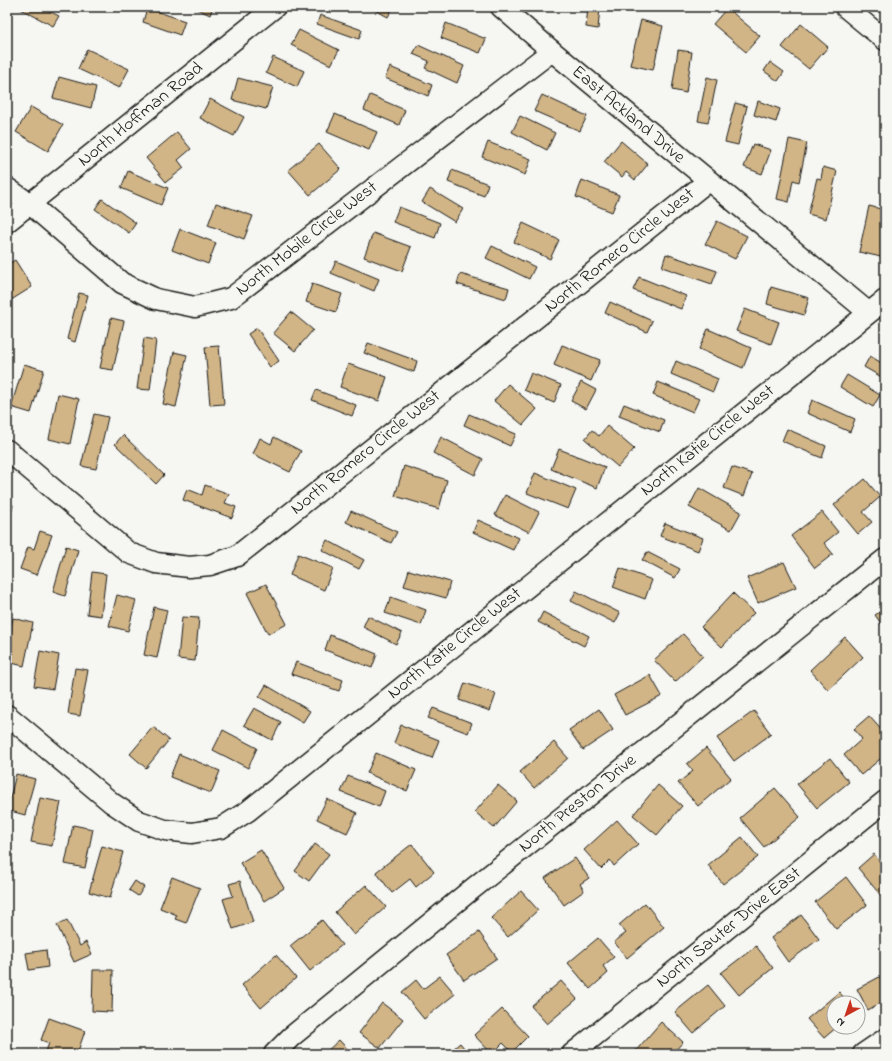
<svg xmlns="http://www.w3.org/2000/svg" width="892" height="1061" font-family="'Indie Flower',sans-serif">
<rect width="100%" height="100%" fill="#f6f6f2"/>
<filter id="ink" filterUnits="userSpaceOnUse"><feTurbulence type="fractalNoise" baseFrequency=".025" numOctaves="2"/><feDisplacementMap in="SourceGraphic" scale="8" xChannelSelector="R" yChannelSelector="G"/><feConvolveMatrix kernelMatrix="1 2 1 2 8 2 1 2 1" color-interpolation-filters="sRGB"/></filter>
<g filter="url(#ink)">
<g fill="#d1b586" stroke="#1c1c1c">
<polygon points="17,7 41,7 59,16 53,26"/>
<polygon points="193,7 213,7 210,15"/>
<polygon points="369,7 393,7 388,17"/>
<polygon points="588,7 600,7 598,29 586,27"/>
<polygon points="147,8 185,21 180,35 143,22"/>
<polygon points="727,8 760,36 746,52 713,24"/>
<polygon points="320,15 362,30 359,39 317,24"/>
<polygon points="641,20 663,26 653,70 630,65"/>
<polygon points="446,23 486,39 480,53 441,38"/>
<polygon points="801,24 828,47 809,69 782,47"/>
<polygon points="299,30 339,50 331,65 291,45"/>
<polygon points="418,45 464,66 457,83 425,68 429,61 413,54"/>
<polygon points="87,49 129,69 119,88 78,69"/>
<polygon points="678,50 692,52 686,93 672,90"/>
<polygon points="273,57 304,71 297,87 266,73"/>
<polygon points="770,62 784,72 778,81 764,71"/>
<polygon points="390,67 432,85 428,96 385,78"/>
<polygon points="59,77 96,87 91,108 53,98"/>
<polygon points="707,77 717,80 708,123 698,121"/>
<polygon points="238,78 273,87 266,109 232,100"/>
<polygon points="370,95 405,110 399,125 364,110"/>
<polygon points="542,95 587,116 580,131 534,111"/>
<polygon points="210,99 244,117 234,136 200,118"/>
<polygon points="758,101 780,109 776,122 754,115"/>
<polygon points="735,103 747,106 738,145 725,142"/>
<polygon points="31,107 63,125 48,151 16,132"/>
<polygon points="335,114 377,132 369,150 327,132"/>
<polygon points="520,116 555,133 547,150 512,132"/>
<polygon points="177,132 191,149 178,160 184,168 166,182 146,158"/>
<polygon points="789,139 807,143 799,182 793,180 789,202 777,199"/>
<polygon points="621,141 648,164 635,180 626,172 622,177 604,162"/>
<polygon points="488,142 531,159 525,175 482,157"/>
<polygon points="319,144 341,169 310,195 288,170"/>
<polygon points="753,144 771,150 762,174 744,167"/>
<polygon points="823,167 837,171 826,219 808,214 817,178 821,179"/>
<polygon points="452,170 488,184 484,196 448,182"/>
<polygon points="128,171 168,188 161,205 121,188"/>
<polygon points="582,180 619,195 612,212 576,197"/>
<polygon points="430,189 463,209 455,222 422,202"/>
<polygon points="102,199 136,223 129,233 95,209"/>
<polygon points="216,203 253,216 244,239 208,225"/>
<polygon points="869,206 885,210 885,241 881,257 859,252"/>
<polygon points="399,207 440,223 435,238 393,222"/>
<polygon points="717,221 747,236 735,259 705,244"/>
<polygon points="523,223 559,240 550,259 514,242"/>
<polygon points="180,229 216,243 208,264 172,250"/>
<polygon points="373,233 411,247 402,271 364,257"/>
<polygon points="492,246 535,267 529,279 486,258"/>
<polygon points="666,254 717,271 712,284 662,267"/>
<polygon points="15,260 32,287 8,302 7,265"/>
<polygon points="336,261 379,279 374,291 331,273"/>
<polygon points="460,274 509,288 506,299 457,284"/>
<polygon points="639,277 686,296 681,309 633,290"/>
<polygon points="312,284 342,294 336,312 306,302"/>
<polygon points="771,287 809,298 804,315 767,304"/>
<polygon points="79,293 88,295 75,342 67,339"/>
<polygon points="610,302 652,321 647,332 605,313"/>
<polygon points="745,309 779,322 771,344 736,331"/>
<polygon points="291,312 313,330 295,351 273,333"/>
<polygon points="111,318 124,321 113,370 100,368"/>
<polygon points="257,328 279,361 270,367 248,334"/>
<polygon points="708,329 751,348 743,368 699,349"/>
<polygon points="144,338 156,340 150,390 137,389"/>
<polygon points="368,343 417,361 414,372 364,353"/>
<polygon points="562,345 600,360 591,381 554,365"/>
<polygon points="219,346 224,404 210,405 205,347"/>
<polygon points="174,352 187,355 176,407 163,404"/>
<polygon points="870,356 885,365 885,379 864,367"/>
<polygon points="676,361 718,379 713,392 671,374"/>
<polygon points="24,364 44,370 31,413 11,407"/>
<polygon points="348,364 387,377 379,401 340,387"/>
<polygon points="531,373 561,385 554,403 524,390"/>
<polygon points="847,375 880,395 873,407 840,387"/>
<polygon points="581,382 596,390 586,409 571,401"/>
<polygon points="658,382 699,399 693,412 653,395"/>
<polygon points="508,384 537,409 523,425 494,401"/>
<polygon points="316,390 356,405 352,416 312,400"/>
<polygon points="58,394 79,399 70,444 49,439"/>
<polygon points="812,400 855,419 850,432 807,413"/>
<polygon points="624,404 664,420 660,432 619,416"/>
<polygon points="94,414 108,417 96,469 81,466"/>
<polygon points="469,414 516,434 510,446 464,425"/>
<polygon points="607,426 634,449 618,467 585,439 592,430 599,436"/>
<polygon points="787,429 826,446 822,458 782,441"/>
<polygon points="123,435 164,475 156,484 115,444"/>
<polygon points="274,437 301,451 290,472 253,454 260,438 271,444"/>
<polygon points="441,437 483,459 475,475 433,453"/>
<polygon points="559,449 605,467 597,488 551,469"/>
<polygon points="404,466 447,480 439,509 395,496"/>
<polygon points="732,467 752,474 744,496 724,488"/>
<polygon points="535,473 576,490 568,509 527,493"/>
<polygon points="865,479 880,497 863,512 872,522 858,534 834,505"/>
<polygon points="205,485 229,494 225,503 236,507 232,518 183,500 187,489 202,495"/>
<polygon points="699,488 741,512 731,530 689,507"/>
<polygon points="505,495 539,512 529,532 495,515"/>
<polygon points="7,503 13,505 7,535"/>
<polygon points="351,511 397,532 391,543 346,522"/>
<polygon points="822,512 838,532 824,543 833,554 815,568 791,536"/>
<polygon points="478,520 519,538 513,550 473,532"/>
<polygon points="665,523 703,538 698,551 660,536"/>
<polygon points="40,531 52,535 37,575 20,569 28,547 34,549"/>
<polygon points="327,540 364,560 359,569 322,550"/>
<polygon points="66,546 78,550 65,596 53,592"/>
<polygon points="647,552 680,569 675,578 642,560"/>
<polygon points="298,554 333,568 324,590 290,575"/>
<polygon points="784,562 796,587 758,603 747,578"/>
<polygon points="620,568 652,580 645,599 613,587"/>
<polygon points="409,570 450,582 446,598 404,586"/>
<polygon points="92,572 106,574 101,616 87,614"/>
<polygon points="266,584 287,624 268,634 247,593"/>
<polygon points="576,591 620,613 615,623 571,601"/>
<polygon points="733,593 754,613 722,647 701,627"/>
<polygon points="117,595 136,600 128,631 109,626"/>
<polygon points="391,597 426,610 421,625 385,613"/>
<polygon points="154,607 167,610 157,658 144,655"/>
<polygon points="885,609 885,629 875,615"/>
<polygon points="543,612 589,636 584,646 538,622"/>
<polygon points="368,616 402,633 396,644 363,627"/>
<polygon points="182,617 199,618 195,661 178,659"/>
<polygon points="13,618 33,623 24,666 7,662 7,648"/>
<polygon points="683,634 703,656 675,682 654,660"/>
<polygon points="330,635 377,654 372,668 325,650"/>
<polygon points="845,637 863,657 828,690 810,670"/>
<polygon points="40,651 59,655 53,689 34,686"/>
<polygon points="296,662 343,680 339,691 291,674"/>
<polygon points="75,668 88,670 80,716 68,714"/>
<polygon points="650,675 662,696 625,715 614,695"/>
<polygon points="465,683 496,694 490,711 459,700"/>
<polygon points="266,685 310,711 303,722 259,697"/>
<polygon points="254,708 281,722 272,740 244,725"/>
<polygon points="433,708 472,723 468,733 428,718"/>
<polygon points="599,709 613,730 583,750 569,730"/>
<polygon points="754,711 771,734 734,761 717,738"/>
<polygon points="869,716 885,734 885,755 861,775 844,755 862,739 854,729"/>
<polygon points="401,725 439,740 432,758 394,743"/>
<polygon points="153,727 169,740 146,768 130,754"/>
<polygon points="223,730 257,748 248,768 213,750"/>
<polygon points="554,742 568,758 534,788 520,772"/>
<polygon points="706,748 731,778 698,806 678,783 693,771 687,764"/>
<polygon points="376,753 416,770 407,791 367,773"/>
<polygon points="179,754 220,771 211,793 170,777"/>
<polygon points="830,758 849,782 817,808 797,784"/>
<polygon points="16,774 35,779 25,815 7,810"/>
<polygon points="348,776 385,791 379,807 341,792"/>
<polygon points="498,785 517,801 494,828 475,812"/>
<polygon points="658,785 682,806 657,835 633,815"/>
<polygon points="775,788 800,817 764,847 740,818"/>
<polygon points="40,798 61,802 52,846 31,842"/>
<polygon points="327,799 357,813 347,833 317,819"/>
<polygon points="617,820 638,844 614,866 610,860 601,869 584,850"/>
<polygon points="73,825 93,829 85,868 65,864"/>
<polygon points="742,837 758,857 723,884 708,865"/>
<polygon points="315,844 329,854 309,881 295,871"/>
<polygon points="412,844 434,872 416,887 410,879 392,893 376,872"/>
<polygon points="102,846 123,852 110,898 89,892"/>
<polygon points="261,850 284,888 264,901 240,863"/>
<polygon points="874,854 880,862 885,858 885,895 882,897 858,868"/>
<polygon points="575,858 589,878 580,884 584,891 564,905 545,878"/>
<polygon points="172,877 200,888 186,923 175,919 177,915 160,908"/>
<polygon points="846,877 867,905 836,929 815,902"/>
<polygon points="135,881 144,887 138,896 129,890"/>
<polygon points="240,881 253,922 233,929 223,899 233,896 229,884"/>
<polygon points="366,885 386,907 354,935 335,912"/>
<polygon points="521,891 538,910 508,937 491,918"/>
<polygon points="645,903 664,927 627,958 614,942 626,933 619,925"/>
<polygon points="801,915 819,939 788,962 771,938"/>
<polygon points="67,920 80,946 86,942 92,954 74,962 57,925"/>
<polygon points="322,920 342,945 310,971 290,946"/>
<polygon points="479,932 497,958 464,980 446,955"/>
<polygon points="598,938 614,957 603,966 608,973 590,989 568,963"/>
<polygon points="756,946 773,968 739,995 721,973"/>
<polygon points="46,950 48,967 29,970 26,953"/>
<polygon points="276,955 296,978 261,1008 242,985"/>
<polygon points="93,970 113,970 112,1012 92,1011"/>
<polygon points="885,974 885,1000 868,1010 857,989"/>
<polygon points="440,976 455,994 424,1019 402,992 416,980 423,989"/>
<polygon points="561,981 577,999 547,1024 531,1006"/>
<polygon points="708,985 725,1006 693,1033 675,1012"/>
<polygon points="839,992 849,1003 834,1003 834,1027 837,1027 824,1038 807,1019"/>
<polygon points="382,1003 403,1019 380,1048 359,1033"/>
<polygon points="502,1009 528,1036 512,1052 503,1043 492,1054 474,1035"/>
<polygon points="49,1018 85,1031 77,1054 45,1054 49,1043 41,1040"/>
<polygon points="661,1022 683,1042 672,1054 633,1054"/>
<polygon points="339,1040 352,1054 324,1054"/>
<polygon points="460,1043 469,1054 447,1054"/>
</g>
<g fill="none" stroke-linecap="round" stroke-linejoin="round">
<defs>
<g id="minor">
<polyline points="501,7 552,51 868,312"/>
<polyline points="845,7 885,40"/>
<polyline points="7,188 30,204 122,283 156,299 195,307 231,298 552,51"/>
<polyline points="7,222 275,7"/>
<polyline points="7,450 129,553 156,563 189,567 210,565 237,556 708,181"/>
<polyline points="7,715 112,803 139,821 165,830 192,833 221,828 248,811 885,300"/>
<polyline points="274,1054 291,1037 466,894 885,559"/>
<polyline points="572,1054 885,801"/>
<polyline points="863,1054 885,1039"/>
</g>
</defs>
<use href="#minor" stroke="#1c1c1c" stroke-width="23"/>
<use href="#minor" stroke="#f6f6f2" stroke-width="20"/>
</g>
</g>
<g text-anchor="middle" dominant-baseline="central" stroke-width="3" stroke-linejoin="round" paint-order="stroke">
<g font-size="18" fill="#1c1c1c" stroke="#f6f6f2">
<text transform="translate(141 115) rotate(-39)">North Hoffman Road</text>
<text transform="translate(628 115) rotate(40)">East Ackland Drive</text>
<text transform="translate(307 239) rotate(-38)">North Mobile Circle West</text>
<text transform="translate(620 251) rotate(-39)">North Romero Circle West</text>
<text transform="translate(708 441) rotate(-39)">North Katie Circle West</text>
<text transform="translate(366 453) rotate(-39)">North Romero Circle West</text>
<text transform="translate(455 644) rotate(-39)">North Katie Circle West</text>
<text transform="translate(578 804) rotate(-39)">North Preston Drive</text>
<text transform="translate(729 928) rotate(-39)">North Sauter Drive East</text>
</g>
</g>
<rect width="892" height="1061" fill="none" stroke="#f6f6f2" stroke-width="24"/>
<rect x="12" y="12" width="868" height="1037" fill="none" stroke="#1c1c1c" stroke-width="1.5" filter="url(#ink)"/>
<g transform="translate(846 1015) rotate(220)"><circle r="19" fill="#f6f6f2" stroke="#9f9f9c"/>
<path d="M0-3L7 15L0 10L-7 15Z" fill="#c8321e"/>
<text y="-6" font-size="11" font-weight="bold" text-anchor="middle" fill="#1c1c1c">N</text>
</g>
</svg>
